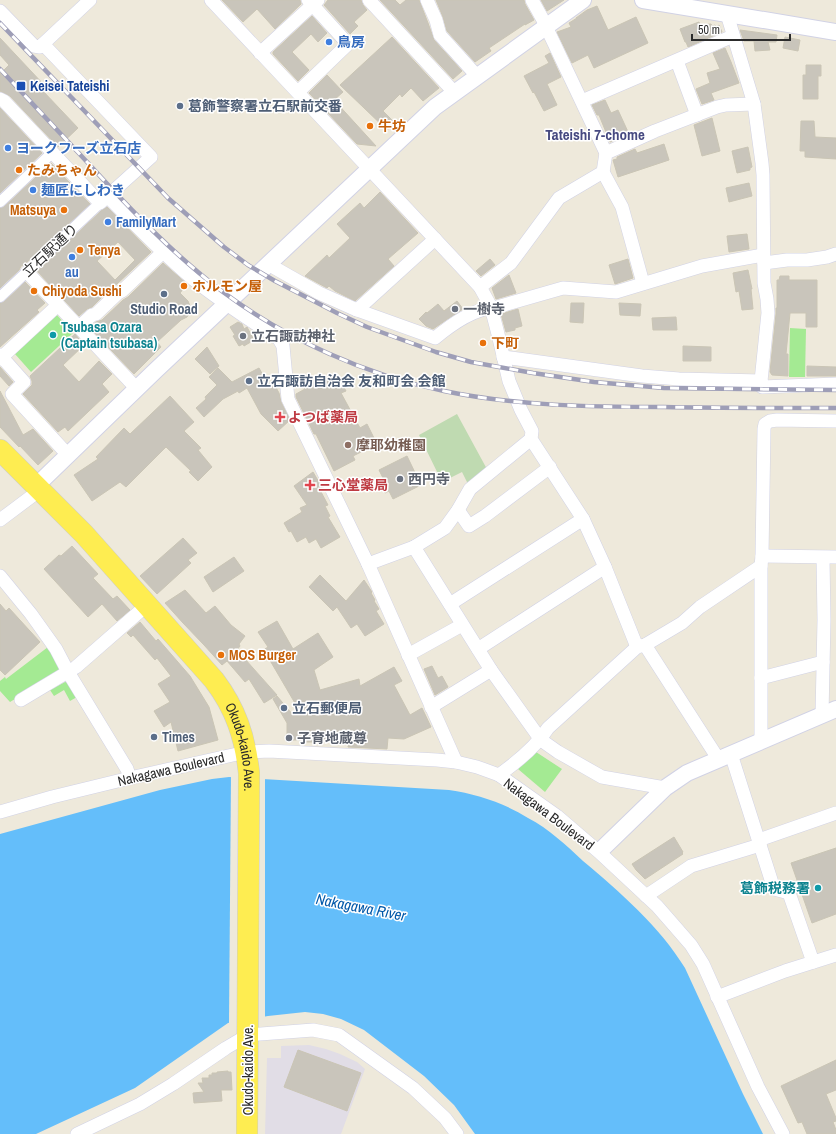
<svg xmlns="http://www.w3.org/2000/svg" width="836" height="1134" font-family="'Archivo Narrow','Noto Sans JP',sans-serif">
<rect width="100%" height="100%" fill="#eee9db"/>
<polygon fill="#e1dde6" points="309,1045 326,1049 340,1054 357,1062 365,1069 341,1134 265,1134 267,1058 281,1058 281,1046"/>
<g fill="#a4ea93">
<polygon points="57,315 73,333 31,372 15,354"/>
<polygon points="790,328 806,329 805,377 789,377"/>
<polygon points="48,647 60,668 59,672 10,702 0,691 0,681 5,677 6,679"/>
<polygon points="65,682 69,683 77,697 70,701 64,690 54,696 50,690"/>
<polygon points="536,752 562,769 545,792 518,769"/>
</g>
<polygon fill="#bfdab1" points="457,414 488,471 468,484 462,472 442,482 419,435"/>
<path fill="#64befa" d="M229,777L449,790C477,794 504,803 528,818C549,829 566,845 583,861C620,892 660,927 685,968L743,1094L763,1134H475L454,1105L424,1076L364,1030L341,1019L323,1014L305,1012L268,1016L228,1023L135,1088L36,1134H0V834L160,790L212,779Z"/>
<polygon fill="#eee9db" points="231,775 265,777 265,1018 229,1024"/>
<g fill="#c9c5bb" stroke="#cac5b5" fill-rule="evenodd">
<polygon points="222,0 300,0 301,4 275,29 257,9 243,22"/>
<polygon points="328,0 361,0 363,5 367,10 354,22 358,26 350,34 324,5"/>
<polygon points="380,0 395,0 400,5 406,0 419,0 428,23 434,40 462,71 453,79"/>
<polygon points="436,0 524,0 525,4 534,20 525,25 525,24 489,48 491,51 475,62 447,31 443,17"/>
<polygon points="541,0 564,0 547,11"/>
<polygon points="597,6 608,30 636,17 648,43 594,68 588,55 572,63 557,32 571,27 569,23 577,18 576,18 587,10"/>
<polygon points="312,16 327,33 318,42 311,34 292,52 309,70 298,81 273,54 273,52"/>
<polygon points="699,22 700,25 711,24 712,26 715,25 716,27 719,25 722,32 688,47 686,42 685,42 680,29"/>
<polygon points="740,30 777,35 776,42 768,42 770,50 755,51 754,41 744,41"/>
<polygon points="392,37 439,88 423,101 411,88 402,97 400,94 383,111 395,123 387,130 340,85"/>
<polygon points="785,37 800,40 798,51 783,48"/>
<polygon points="0,38 45,86 42,90 78,128 58,147 10,96 0,91 0,74 9,65 0,55"/>
<polygon points="725,48 731,62 739,83 711,93 714,100 702,104 696,89 710,83 707,73 720,69 713,53"/>
<polygon points="550,53 561,77 547,84 557,105 544,111 534,92 533,93 524,76 549,63 545,56"/>
<polygon points="806,65 821,65 821,76 818,76 818,99 803,99 803,75 806,75"/>
<polygon points="327,75 343,92 334,100 376,146 357,144 310,94 309,93"/>
<polygon points="605,100 611,113 618,110 629,134 610,142 599,115 597,115 592,105"/>
<polygon points="0,108 42,153 0,193"/>
<polygon points="712,118 720,151 702,156 694,125"/>
<polygon points="801,121 814,121 815,137 836,138 836,159 805,157 805,151 800,151"/>
<polygon points="664,144 669,160 618,177 613,160 617,159 617,157 635,149 637,153"/>
<polygon points="748,147 752,167 750,168 750,170 737,173 732,151"/>
<polygon points="51,163 90,204 25,264 21,266 19,270 0,288 0,208 4,207"/>
<polygon points="749,183 752,196 729,202 726,188"/>
<polygon points="380,192 418,233 388,259 394,266 355,301 335,291 329,286 327,288 305,276 327,255 329,258 350,238 337,224 360,203 364,208"/>
<path d="M107,207L151,252L117,284L112,287L92,307L87,309L79,316L37,271L101,211ZM118,242L135,260L115,280L97,261Z"/>
<polygon points="747,234 749,249 729,252 727,236"/>
<polygon points="490,259 495,265 481,276 476,271"/>
<polygon points="628,259 633,278 615,284 609,265"/>
<polygon points="163,263 187,284 180,293 188,301 190,306 189,314 187,317 181,320 157,342 161,347 134,374 90,328 96,322 102,320 123,300 128,297"/>
<polygon points="748,270 752,289 751,289 753,309 742,310 739,291 736,292 733,273"/>
<polygon points="509,275 516,293 496,299 492,288"/>
<polygon points="780,276 789,276 789,280 817,280 817,327 806,327 806,313 790,313 786,354 788,354 788,376 772,375 770,372 776,314 776,308 777,308 777,280 779,280"/>
<polygon points="25,282 45,303 37,310 39,312 0,347 0,303 4,302"/>
<polygon points="457,301 463,309 446,320 433,329 426,326 419,319 426,312 427,313 438,304 444,311"/>
<polygon points="571,303 584,303 583,323 570,322"/>
<polygon points="619,303 641,304 640,316 620,315"/>
<polygon points="518,309 522,326 515,328 515,330 506,332 501,314"/>
<polygon points="676,317 677,330 653,330 652,318"/>
<polygon points="238,322 242,324 244,329 247,327 254,340 244,346 243,344 239,346 233,336 235,335 230,327"/>
<polygon points="75,334 84,345 63,365 79,382 99,361 112,374 102,384 109,392 68,431 65,427 58,432 23,394 32,385 32,381 30,376"/>
<polygon points="683,346 711,347 711,361 683,361"/>
<polygon points="207,347 219,366 210,374 195,359"/>
<polygon points="807,366 836,367 836,376 807,376"/>
<polygon points="0,367 13,382 9,386 0,376"/>
<polygon points="218,368 232,382 259,368 268,384 273,382 279,393 281,402 290,420 278,431 261,414 247,388 239,393 238,391 223,399 204,417 196,408 206,399 205,397 217,385 209,377"/>
<polygon points="325,376 326,378 329,376 332,383 340,380 346,391 341,393 360,428 367,424 377,444 353,456 355,460 334,471 316,434 314,434 296,397 296,394 305,389 304,386"/>
<polygon points="0,391 23,435 33,429 53,451 38,465 20,446 19,447 0,427"/>
<polygon points="170,396 194,422 184,431 201,448 198,450 212,467 198,481 189,472 191,471 166,447 126,487 120,482 92,501 74,475 98,459 96,457 124,428 130,434"/>
<polygon points="407,456 421,485 393,499 389,491 385,493 379,480 383,478 379,470"/>
<polygon points="313,472 323,489 320,490 328,505 325,506 330,516 328,517 340,537 321,548 316,539 309,543 306,537 297,542 291,531 289,532 284,523 302,512 300,508 307,505 294,486"/>
<polygon points="183,538 197,553 188,560 191,563 157,594 140,576"/>
<polygon points="72,546 98,574 93,578 113,599 117,596 130,610 117,621 102,604 88,617 44,569 59,555 61,556"/>
<polygon points="234,557 244,571 213,592 204,577"/>
<polygon points="320,575 346,601 364,580 372,592 371,593 375,600 374,601 379,609 376,611 384,624 365,636 357,624 351,628 337,607 333,611 309,587"/>
<polygon points="185,590 206,613 215,606 231,625 245,636 239,644 240,646 237,650 277,695 264,703 249,679 245,682 227,661 222,665 204,645 183,623 165,603"/>
<polygon points="0,604 6,611 9,608 40,642 5,675 0,670"/>
<polygon points="277,621 293,649 318,633 333,657 314,670 320,690 359,679 360,686 394,667 402,681 394,685 410,715 422,708 431,727 404,739 388,738 387,749 348,747 349,740 327,738 327,742 300,742 300,740 287,740 287,723 273,699 277,696 293,715 299,710 268,657 270,656 265,649 268,647 258,632"/>
<polygon points="140,622 156,641 158,639 190,676 209,707 218,740 178,751 171,722 164,727 154,711 170,702 158,684 171,676 157,658 155,660 133,635 131,637 127,633"/>
<polygon points="432,666 438,678 442,676 448,687 435,695 424,669"/>
<polygon points="674,837 683,852 682,853 683,854 645,879 636,870 632,864"/>
<polygon points="836,848 836,914 812,923 791,863"/>
<polygon points="298,1050 361,1073 347,1111 284,1087"/>
<polygon points="836,1060 836,1090 826,1094 836,1118 836,1121 833,1122 836,1130 836,1134 807,1134 802,1122 798,1123 781,1086"/>
<polygon points="228,1071 228,1072 231,1072 232,1090 221,1090 222,1101 194,1103 193,1093 204,1092 198,1083 203,1083 202,1078 209,1078 209,1075 212,1075 212,1073 217,1073 217,1072"/>
</g>
<g fill="none" stroke-linecap="round" stroke-linejoin="round">
<defs>
<g id="pedestrian">
<polyline points="0,202 53,152"/>
<polyline points="0,297 100,203"/>
</g>
<g id="minor">
<polyline points="211,0 480,287 491,307 498,334 509,381 521,410 532,431 531,439 583,519 605,567 637,647"/>
<polyline points="369,0 454,92"/>
<polyline points="427,0 436,20 440,35 477,76"/>
<polyline points="532,0 542,18 606,153"/>
<polyline points="0,11 34,46 40,47 43,44 151,157 100,203 4,101 0,99"/>
<polyline points="727,14 754,104 762,163 763,175 764,283 767,299 768,313 761,381 762,387 836,384"/>
<polyline points="43,44 90,0"/>
<polyline points="260,53 318,0"/>
<polyline points="677,61 697,115"/>
<polyline points="298,92 348,44 308,0"/>
<polyline points="582,101 733,36"/>
<polyline points="603,172 622,207 643,283"/>
<path d="M107,196C135,224 163,254 193,279C220,301 250,320 279,339L283,346L288,399L368,564L456,762"/>
<polyline points="764,263 787,260 807,260 827,257 836,254"/>
<path d="M268,264L319,293L357,310L435,338C452,324 474,308 497,307L563,288L616,292L702,266L763,255"/>
<polyline points="27,272 137,389"/>
<polyline points="480,287 511,263 559,198 603,172 606,153 655,131 717,107 726,105 754,104"/>
<polyline points="357,310 435,239"/>
<polyline points="79,327 92,315 96,314 118,293 122,291 163,252"/>
<polyline points="0,355 24,382 12,394 68,455"/>
<polyline points="503,357 642,376 679,379 761,381"/>
<polyline points="0,359 58,305"/>
<polyline points="458,510 469,526 485,516 550,467"/>
<polyline points="0,520 40,490"/>
<polyline points="414,547 491,670 541,740 558,752 602,777 665,788"/>
<polyline points="762,556 836,557"/>
<polyline points="368,564 414,547 445,528 458,510 470,489 531,439"/>
<polyline points="0,576 31,614 56,649 68,672 127,769 130,778"/>
<polyline points="450,604 583,519"/>
<polyline points="645,645 719,760"/>
<polyline points="478,649 605,567"/>
<polyline points="408,655 462,625"/>
<polyline points="761,678 823,662"/>
<polyline points="21,700 76,667 147,605"/>
<polyline points="431,707 491,670"/>
<polyline points="822,715 824,620 823,558"/>
<polyline points="761,742 761,566 762,556 764,429 765,424 770,421 777,420 836,421"/>
<polyline points="731,754 774,889 789,893 813,962"/>
<path d="M499,775C517,762 536,747 548,728L637,647L645,645L682,623L700,607L761,566"/>
<polyline points="0,812 52,797 130,778 246,752 269,751 437,760 456,762 477,767 499,775 557,816 599,852 657,906 671,922 691,945 703,964 758,1087 783,1134"/>
<polyline points="759,840 836,813"/>
<polyline points="646,896 691,866 760,845"/>
<polyline points="717,997 785,971 836,955"/>
<polyline points="77,1134 140,1104 173,1084 226,1048 248,1035 313,1030 339,1035 413,1088 445,1118 457,1134"/>
</g>
<g id="tertiary">
<polyline points="643,0 836,32"/>
<polyline points="36,486 155,371 435,107 583,0"/>
<polyline points="603,848 665,788 687,773 836,709"/>
</g>
<g id="primary">
<path id="s1" d="M0,450L84,534L214,680C236,709 245,737 249,773L247,1134"/>
</g>
</defs>
<use href="#pedestrian" stroke="#d1d2e5" stroke-width="12"/>
<use href="#minor" stroke="#d1d2e5" stroke-width="14"/>
<use href="#tertiary" stroke="#d1d2e5" stroke-width="18"/>
<use href="#primary" stroke="#ccc" stroke-width="22"/>
<use href="#pedestrian" stroke="#fff" stroke-width="10"/>
<use href="#minor" stroke="#fff" stroke-width="13"/>
<use href="#tertiary" stroke="#fff" stroke-width="16"/>
<use href="#primary" stroke="#feed51" stroke-width="21"/>
<defs>
<g id="rail">
<polyline points="0,23 168,198 224,247 248,265 275,281 337,313 367,327 436,352 471,362 533,373 594,382 664,388 836,390"/>
<path d="M0,69C29,100 59,132 88,163C130,209 174,255 223,292C288,340 366,375 444,391C517,406 590,407 664,407C721,408 779,408 836,408"/>
</g>
</defs>
<use href="#rail" stroke="#9e9eb7" stroke-width="4.5"/>
<use href="#rail" stroke="#fff" stroke-width="3" stroke-dasharray="9" stroke-linecap="butt"/>
</g>
<g fill="#3f7fe0" stroke="#fff" stroke-width="1.5">
<circle cx="329" cy="42" r="4"/>
<circle cx="8" cy="148" r="4"/>
<circle cx="33" cy="190" r="4"/>
<circle cx="108" cy="222" r="4"/>
<circle cx="72" cy="257" r="4"/>
</g>
<rect fill="#1a4fb4" stroke="#fff" stroke-width="1.5" x="16" y="81" width="10" height="10" rx="2"/>
<g fill="#5c6f8a" stroke="#fff" stroke-width="1.5">
<circle cx="180" cy="106" r="4"/>
<circle cx="164" cy="294" r="4"/>
<circle cx="249" cy="381" r="4"/>
<circle cx="284" cy="708" r="4"/>
<circle cx="154" cy="737" r="4"/>
</g>
<g fill="#e8710a" stroke="#fff" stroke-width="1.5">
<circle cx="370" cy="126" r="4"/>
<circle cx="19" cy="170" r="4"/>
<circle cx="64" cy="210" r="4"/>
<circle cx="80" cy="250" r="4"/>
<circle cx="184" cy="286" r="4"/>
<circle cx="34" cy="291" r="4"/>
<circle cx="483" cy="343" r="4"/>
<circle cx="221" cy="655" r="4"/>
</g>
<g fill="#6b7280" stroke="#fff" stroke-width="1.5">
<circle cx="455" cy="309" r="4"/>
<circle cx="243" cy="336" r="4"/>
<circle cx="400" cy="479" r="4"/>
<circle cx="289" cy="738" r="4"/>
</g>
<g fill="#0f9aa8" stroke="#fff" stroke-width="1.5">
<circle cx="53" cy="335" r="4"/>
<circle cx="818" cy="888" r="4"/>
</g>
<g fill="#e0444e" stroke="#fff" stroke-width="1.5">
<path d="M278 411h4v4h4v4h-4v4h-4v-4h-4v-4h4z"/>
<path d="M308 479h4v4h4v4h-4v4h-4v-4h-4v-4h4z"/>
</g>
<circle fill="#8d6e63" stroke="#fff" stroke-width="1.5" cx="348" cy="445" r="4"/>
<g text-anchor="middle" dominant-baseline="central" stroke-width="3" stroke-linejoin="round" paint-order="stroke">
<g font-size="14" font-weight="bold" fill="#366cbe" stroke="#fff" text-anchor="start">
<text x="337" y="42">鳥房</text>
<text x="16" y="148">ヨークフーズ立石店</text>
<text x="41" y="190">麺匠にしわき</text>
<text x="116" y="222">FamilyMart</text>
<text x="72" y="272" text-anchor="middle">au</text>
</g>
<g font-size="14" font-weight="bold" fill="#164399" stroke="#fff" text-anchor="start">
<text x="30" y="86">Keisei Tateishi</text>
</g>
<g font-size="14" font-weight="bold" fill="#4e5e75" stroke="#fff" text-anchor="start">
<text x="188" y="106">葛飾警察署立石駅前交番</text>
<text x="164" y="309" text-anchor="middle">Studio Road</text>
<text x="257" y="381">立石諏訪自治会 友和町会 会館</text>
<text x="292" y="708">立石郵便局</text>
<text x="162" y="737">Times</text>
</g>
<g font-size="14" font-weight="bold" fill="#c56008" stroke="#fff" text-anchor="start">
<text x="378" y="126">牛坊</text>
<text x="27" y="170">たみちゃん</text>
<text x="56" y="210" text-anchor="end">Matsuya</text>
<text x="88" y="250">Tenya</text>
<text x="192" y="286">ホルモン屋</text>
<text x="42" y="291">Chiyoda Sushi</text>
<text x="491" y="343">下町</text>
<text x="229" y="655">MOS Burger</text>
</g>
<g font-size="14" fill="#2b2b2b" stroke="#fff">
<text transform="translate(50 250) rotate(-43)">立石駅通り</text>
<text stroke="none"><textPath href="#s1" startOffset="388">Okudo-kaido Ave.</textPath></text>
<text transform="translate(171 769) rotate(-13)">Nakagawa Boulevard</text>
<text transform="translate(549 814) rotate(37)">Nakagawa Boulevard</text>
<text transform="translate(248 1070) rotate(-90)">Okudo-kaido Ave.</text>
</g>
<g font-size="14" font-weight="bold" fill="#5b616d" stroke="#fff" text-anchor="start">
<text x="463" y="309">一樹寺</text>
<text x="251" y="336">立石諏訪神社</text>
<text x="408" y="479">西円寺</text>
<text x="297" y="738">子育地蔵尊</text>
</g>
<g font-size="14" font-weight="bold" fill="#0d838f" stroke="#fff" text-anchor="start">
<text x="61" y="327">Tsubasa Ozara<tspan x="61" dy="16">(Captain tsubasa)</tspan></text>
<text x="810" y="888" text-anchor="end">葛飾税務署</text>
</g>
<g font-size="14" font-weight="bold" fill="#be3a42" stroke="#fff" text-anchor="start">
<text x="288" y="417">よつば薬局</text>
<text x="318" y="485">三心堂薬局</text>
</g>
<g font-size="14" font-weight="bold" fill="#785e54" stroke="#fff" text-anchor="start">
<text x="356" y="445">摩耶幼稚園</text>
</g>
<g font-size="15" font-weight="bold" fill="#464980" stroke="#fff">
<text x="595" y="134">Tateishi 7-chome</text>
</g>
<g font-size="15" font-style="italic" fill="#0058a9" stroke="#fff">
<text transform="translate(361 907) rotate(11)">Nakagawa River</text>
</g>
</g>
<path d="M692 34v6h98v-6" fill="none" stroke="#2b2b2b" stroke-width="2"/>
<text x="698" y="34" font-size="12" fill="#2b2b2b" stroke="#ffffff" stroke-width="3" paint-order="stroke">50 m</text>
</svg>
